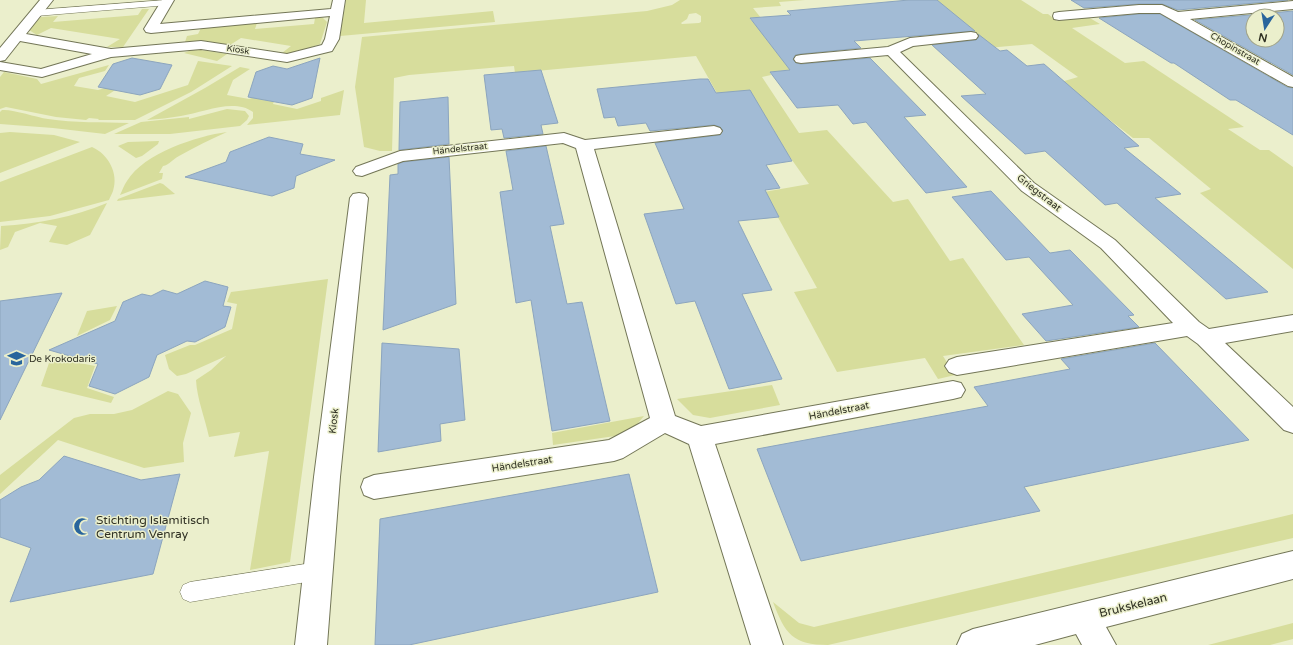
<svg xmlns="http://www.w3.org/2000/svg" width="1293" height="645" font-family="'Varela Round',sans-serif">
<rect width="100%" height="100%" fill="#ebefcc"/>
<g fill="#d7dd9c" fill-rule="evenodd">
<polygon points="346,0 366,0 364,23 493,11 495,22 340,36"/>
<path d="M680,0H805L779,2L781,6L753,8L761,18L750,19L799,69L770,72L771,75L762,77L799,133L827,130L893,202L908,199L950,261L963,258L1024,345L943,356L955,375L938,379L925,358L837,372L794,292L817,288L764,192L809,184L775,136L740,134L696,56L515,73L514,66L409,75L394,78L392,151H380L364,147L355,87L362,37L647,11L672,5ZM696,13L701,16V22L699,23L682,24L681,23L687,19L689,14Z"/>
<polygon points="936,0 1021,0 1043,14 1048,14 1057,21 1088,17 1100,24 1072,28 1125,63 1144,61 1244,127 1228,129 1260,150 1269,150 1293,167 1293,269 1200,193 1211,189 1149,138 1133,138 1061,82 1078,77 1032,44 987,48 974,39 982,39 974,31"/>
<polygon points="142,9 149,9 123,47 107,47 120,39 51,28 37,35 29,30 41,17 58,16 53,22 138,15"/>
<polygon points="315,18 323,18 327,22 320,44 295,53 282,53 291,46 241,38 230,45 205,41 185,42 187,36 198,34 201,28 257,23 255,29 314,24"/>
<polygon points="194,49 227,54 217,61 184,53"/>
<polygon points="198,61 232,66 191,92 135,120 98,120 99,119 89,118 86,120 56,117 6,107 0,109 0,77 4,72 37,79 41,84 109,65 105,71 79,78 74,86 98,90 120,84 123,85 106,96 135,102 188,85"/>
<path d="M240,67L250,69L233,80L227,95L249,99L268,92L277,93L273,104L297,109L321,101V98L344,90L340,115L247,125L253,118V112C233,98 203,113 181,116C170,118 158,119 147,120L205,88Z"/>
<polygon points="227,109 245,111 249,116 247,120 240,126 170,134 114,134 141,122 189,117 189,119"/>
<path d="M2,110C13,109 35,117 48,119C75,123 102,122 129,123L105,134L53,128L0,124V112Z"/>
<polygon points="10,132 54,135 80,142 0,173 0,133"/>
<path d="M227,132C211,139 195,147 179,156C173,159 169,165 163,166L159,173H163L162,179L120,195C122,191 124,185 127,181C144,153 197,136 227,132Z"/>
<polygon points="159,141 158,144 142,156 136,158 118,146 128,142"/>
<path d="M92,147C108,154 119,173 113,191C112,194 110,197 109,200L50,216L0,222V182Z"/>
<polygon points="160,183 163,184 175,194 117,201 118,199"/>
<path d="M107,203L90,235L67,245L49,242L57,226L40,223L15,232L8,247L0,250L1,226C38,224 73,217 107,203Z"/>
<path d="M328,279L290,562L250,570L269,451L234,457L240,432L209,437C205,418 197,399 196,380L211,370L226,356L186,374L177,376L169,369L165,355L190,345H195L232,329L237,304L227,302L231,292Z"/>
<polygon points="117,306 110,320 77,336 87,311"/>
<polygon points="65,360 95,366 87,388 114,397 111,403 41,386 49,363"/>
<polygon points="772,385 780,405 710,418 693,415 677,399"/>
<polygon points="168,391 178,394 191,413 183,443 184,462 144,468 58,440 0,494 0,475 74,418 90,414 114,414 132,410"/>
<polygon points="644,416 634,428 622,435 553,445 552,433"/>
<path d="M1293,514V538L828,645C793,645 785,634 773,602L799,623L814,627Z"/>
<polygon points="1293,623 1293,639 1270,645 1208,645"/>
</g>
<g fill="#a2bbd5" stroke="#8ca5be" fill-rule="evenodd">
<polygon points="909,0 937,0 975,31 854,41 861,48 801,54 795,55 793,60 796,63 801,64 870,58 926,115 904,117 967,187 926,193 866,122 853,124 838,105 797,108 770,72 790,70 750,18 791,15 787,11"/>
<polygon points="1071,0 1288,0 1178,10 1162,4 1139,4 1084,8"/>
<path d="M1293,11V75L1195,20ZM1253,16H1277V40H1253Z"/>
<polygon points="1139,14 1160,14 1287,87 1293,88 1293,135 1236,100 1230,100 1174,63 1171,63 1099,18"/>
<polygon points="978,34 1000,51 1007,50 1027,66 1044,64 1139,146 1124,148 1181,194 1155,198 1268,292 1226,299 1117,203 1105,205 1045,151 1025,154 961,96 986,94 932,45 976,40 979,37"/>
<polygon points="132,58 172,65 160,89 140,95 98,87 113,64"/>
<polygon points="320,58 312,98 292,105 248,97 256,72 273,66 287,69"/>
<polygon points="541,70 558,123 541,125 543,134 504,138 502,129 491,130 484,75"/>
<polygon points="700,79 708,79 716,93 750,90 792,161 766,165 780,188 765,190 779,217 738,221 772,290 742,294 782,379 729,389 695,301 676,304 644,214 684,209 655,143 720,135 723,130 720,127 714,125 650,131 646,123 618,126 615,117 604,118 597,89"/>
<polygon points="448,97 449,144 399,150 400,102"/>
<polygon points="269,137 303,144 300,154 335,160 296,176 294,188 272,196 185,177 226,162 230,152"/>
<polygon points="546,146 564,224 550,226 567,304 582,302 610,421 552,431 531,300 516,303 500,192 513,190 506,151"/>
<polygon points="449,157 456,304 383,330 390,175 398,174 398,164 403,162"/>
<polygon points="991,191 1050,253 1070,250 1134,315 1128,316 1139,327 1046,341 1022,314 1073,305 1029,257 1006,260 952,197"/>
<polygon points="205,281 228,287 223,306 231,307 225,327 195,342 187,341 157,355 149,377 115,394 89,386 98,364 49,350 115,321 123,302 142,294 151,296 163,290 177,294"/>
<polygon points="62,293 0,420 0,301"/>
<polygon points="382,343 459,349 465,420 440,424 441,441 378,452"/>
<polygon points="1155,343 1249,440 1024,487 1040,511 801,561 757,449 988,406 974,387 1070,369 1061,359"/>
<polygon points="64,456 141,480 180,474 153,574 10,602 31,548 0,537 0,500 21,487 39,480"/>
<polygon points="629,474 658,592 409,645 375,645 380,519"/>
</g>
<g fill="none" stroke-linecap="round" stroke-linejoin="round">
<defs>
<g id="service">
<polygon points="166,0 170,3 169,5 36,16 32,13 36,10"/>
<polygon points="318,562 325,564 328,571 325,578 318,580 190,602 183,599 180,592 183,585 190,582"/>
</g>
<g id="minor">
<polygon points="40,0 53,0 26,34 111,49 201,41 287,54 322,45 325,39 330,16 151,33 146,32 144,29 162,0 174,0 160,24 331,9 333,0 345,0 339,39 332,51 287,62 201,49 111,57 42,77 0,70 0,62 41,69 92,54 20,41 5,60 0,61 0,48"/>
<polygon points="1293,1 1293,9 1190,19 1293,77 1293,87 1288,86 1160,13 1139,13 1059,20 1054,19 1053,16 1054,13 1059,12 1139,5 1162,5 1178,12"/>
<polygon points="971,32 976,33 978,36 976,39 913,46 900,52 1034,183 1115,240 1199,322 1209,329 1293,315 1293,331 1225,343 1293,407 1293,433 1284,430 1198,344 1187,336 957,375 949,372 945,366 949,360 957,357 1173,323 1101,248 1022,191 888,55 801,63 796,62 794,59 796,56 801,55 888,47 910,38"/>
<polygon points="714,126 720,128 722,131 720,134 594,149 675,416 701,426 953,381 961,383 965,390 961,397 953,399 715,444 783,645 751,645 689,444 665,433 623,458 614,461 374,499 364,495 361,487 364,479 374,475 609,440 650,418 576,148 563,143 403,161 362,176 356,175 353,171 356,167 400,151 564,133 585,140"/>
<polygon points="359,193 365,194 368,198 340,477 327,645 295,645 314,477 350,198 353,194"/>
<polygon points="1293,551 1293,579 1106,627 1116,645 1082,645 1076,634 1035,645 957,645 962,634 973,629"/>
</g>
</defs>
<use href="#service" stroke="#737657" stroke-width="1"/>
<use href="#minor" stroke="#737657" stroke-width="2"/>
<use href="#service" fill="#fff" fill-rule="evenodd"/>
<use href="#minor" fill="#fff" fill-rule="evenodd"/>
</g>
<defs>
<symbol id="school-bare" viewBox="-9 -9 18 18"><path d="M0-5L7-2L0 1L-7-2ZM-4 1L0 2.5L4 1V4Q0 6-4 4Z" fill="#29659c" stroke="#ebefcc" stroke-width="2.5" paint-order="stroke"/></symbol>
<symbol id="mosque-bare" viewBox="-9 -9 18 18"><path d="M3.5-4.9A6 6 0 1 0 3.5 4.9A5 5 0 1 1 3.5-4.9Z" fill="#29659c" stroke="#ebefcc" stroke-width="2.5" paint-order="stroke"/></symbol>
</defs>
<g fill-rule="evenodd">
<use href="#school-bare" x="4" y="346" width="25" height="25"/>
<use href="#mosque-bare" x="70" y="514" width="25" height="25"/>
</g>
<g text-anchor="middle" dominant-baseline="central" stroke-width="3" stroke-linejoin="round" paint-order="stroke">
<g font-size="9" fill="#303124" stroke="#ebefcc">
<text transform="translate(1235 49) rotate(30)">Chopinstraat</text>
<text transform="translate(238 50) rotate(9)">Kiosk</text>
<text transform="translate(460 149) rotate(-6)">Händelstraat</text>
</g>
<g font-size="10" fill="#303124" stroke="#ebefcc">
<text transform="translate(1039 193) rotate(38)">Griegstraat</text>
<text transform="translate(839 411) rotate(-11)">Händelstraat</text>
<text transform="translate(334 421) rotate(-83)">Kiosk</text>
<text transform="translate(522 464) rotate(-9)">Händelstraat</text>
</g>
<g font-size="10" fill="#303124" stroke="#ebefcc" text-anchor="start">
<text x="29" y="359">De Krokodaris</text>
</g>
<g font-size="12" fill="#303124" stroke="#ebefcc" text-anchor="start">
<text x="96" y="520">Stichting Islamitisch<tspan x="96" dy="14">Centrum Venray</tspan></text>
</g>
<g font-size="12" fill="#303124" stroke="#ebefcc">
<text transform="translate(1133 605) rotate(-14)">Brukskelaan</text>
</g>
</g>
<g transform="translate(1265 28) rotate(192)"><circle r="19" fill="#ebefcc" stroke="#a0a389"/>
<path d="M0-3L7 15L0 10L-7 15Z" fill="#29659c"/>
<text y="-6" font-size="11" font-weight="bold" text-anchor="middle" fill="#303124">N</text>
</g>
</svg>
